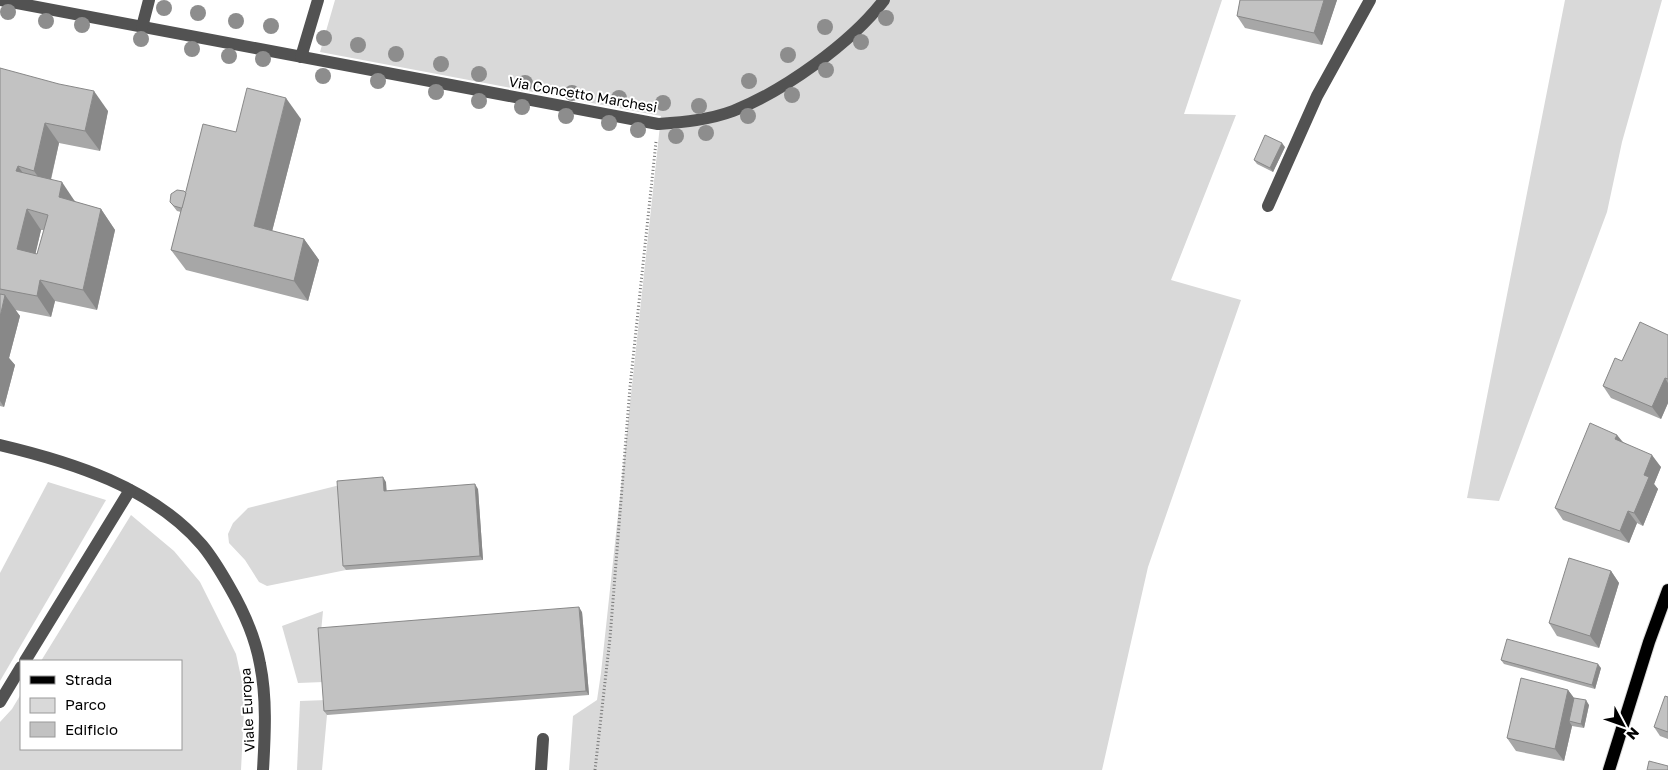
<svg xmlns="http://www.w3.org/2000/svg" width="1668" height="770" font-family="'Golos Text',sans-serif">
<rect width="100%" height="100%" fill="#fff"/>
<g fill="#d9d9d9">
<polygon points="335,0 1222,0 1184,114 1236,115 1171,280 1241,300 1148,567 1102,770 569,770 573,716 597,700 601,673 661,116 320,52"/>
<polygon points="1565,0 1662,0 1622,142 1607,212 1499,501 1467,498"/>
<polygon points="48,482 106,500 0,681 0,573"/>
<polygon points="340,485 346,570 267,586 259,582 245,560 229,543 228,534 233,523 248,508"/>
<polygon points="131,515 174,551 200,582 236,654 243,686 244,710 241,770 0,770 0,722 12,709 21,694 21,749 181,749 181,661 41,661"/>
<polygon points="323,611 321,632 324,682 298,683 282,626"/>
<polygon points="327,700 327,715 322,770 297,770 300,701"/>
</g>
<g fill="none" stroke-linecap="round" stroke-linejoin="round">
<defs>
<polyline id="major" points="1609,770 1649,642 1668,590"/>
</defs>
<use href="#major" stroke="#dbdbdb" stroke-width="14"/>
<polyline stroke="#747474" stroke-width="3" stroke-dasharray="1 2.5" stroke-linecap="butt" points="595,770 610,638 630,387 656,142"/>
<g stroke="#525252" stroke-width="12">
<path d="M0,0L658,124C683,122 709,120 733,111C784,91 851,43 884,0"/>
<polyline points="142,27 149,0"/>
<polyline points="301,57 318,0"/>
<polyline points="1268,206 1317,96 1370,0"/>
<path d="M0,445C72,462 152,487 202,545C212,557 221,572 229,586C243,610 255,636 260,664C267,698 265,735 263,770"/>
<polyline points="25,661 130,490"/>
<polyline points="0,702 21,667"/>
<polyline points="541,770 543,739"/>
</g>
<use href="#major" stroke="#000" stroke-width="12"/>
</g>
<g fill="#8d8d8d">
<circle cx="164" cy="8" r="8"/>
<circle cx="8" cy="12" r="8"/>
<circle cx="198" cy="13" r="8"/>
<circle cx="886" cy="18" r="8"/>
<circle cx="46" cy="21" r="8"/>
<circle cx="236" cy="21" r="8"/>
<circle cx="82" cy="25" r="8"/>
<circle cx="271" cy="26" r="8"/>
<circle cx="825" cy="27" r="8"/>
<circle cx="324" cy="38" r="8"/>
<circle cx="141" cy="39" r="8"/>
<circle cx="861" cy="42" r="8"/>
<circle cx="358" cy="45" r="8"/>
<circle cx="192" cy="49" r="8"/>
<circle cx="396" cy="54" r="8"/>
<circle cx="788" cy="55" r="8"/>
<circle cx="229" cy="56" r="8"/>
<circle cx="263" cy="59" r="8"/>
<circle cx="441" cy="64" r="8"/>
<circle cx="826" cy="70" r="8"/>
<circle cx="479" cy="74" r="8"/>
<circle cx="323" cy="76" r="8"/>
<circle cx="378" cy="81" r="8"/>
<circle cx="749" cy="81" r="8"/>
<circle cx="525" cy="83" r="8"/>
<circle cx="436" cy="92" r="8"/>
<circle cx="572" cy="93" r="8"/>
<circle cx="792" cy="95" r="8"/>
<circle cx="619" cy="98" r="8"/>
<circle cx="479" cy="101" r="8"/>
<circle cx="663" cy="103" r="8"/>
<circle cx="699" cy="106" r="8"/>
<circle cx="522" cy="107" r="8"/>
<circle cx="566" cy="116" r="8"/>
<circle cx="748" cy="116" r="8"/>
<circle cx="609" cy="123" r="8"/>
<circle cx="638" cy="130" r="8"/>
<circle cx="706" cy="133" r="8"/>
<circle cx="676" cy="136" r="8"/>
</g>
<g fill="#a7a7a7" fill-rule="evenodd">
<polygon points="1240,0 1337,0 1322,45 1245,28 1237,16"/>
<path d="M0,68L108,111L100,151L59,143L51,180L76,202L101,209L115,230L97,310L55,301L51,317L15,310L20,316L9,358L15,365L4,407L0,406ZM41,230H44L37,254H35Z"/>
<polygon points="301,119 272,231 304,239 319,260 308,301 186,270 171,250 181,212 177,211 170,202 186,193 236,132"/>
<polygon points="1285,147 1273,172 1257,164 1254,160"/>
<polygon points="1668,335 1668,403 1661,419 1611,398 1603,386 1622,361"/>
<polygon points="1617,435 1623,442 1661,467 1654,484 1658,489 1643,526 1637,523 1629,543 1563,520 1555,508"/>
<polygon points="386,482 386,491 478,489 483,560 346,570 343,566"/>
<polygon points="1611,571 1619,583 1599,648 1557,636 1549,623"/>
<polygon points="582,612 589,695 327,715 324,711"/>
<polygon points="1501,660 1601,668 1595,689 1504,664"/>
<polygon points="1568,690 1574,698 1589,705 1584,728 1572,726 1564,761 1516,751 1507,738"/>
<polygon points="1668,697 1668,739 1660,736 1654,727"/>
</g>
<g fill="#888">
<polygon points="1324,0 1337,0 1322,45 1314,33"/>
<polygon points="94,91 108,111 100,151 85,131"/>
<polygon points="286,98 301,119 268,247 254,226"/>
<polygon points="45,123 59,143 48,191 34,171"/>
<polygon points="1282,143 1285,147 1273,172 1270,168"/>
<polygon points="18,166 32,186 16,171"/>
<polygon points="62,182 76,203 59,197"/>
<polygon points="27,209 41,230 32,269 17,249"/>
<polygon points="101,209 115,230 97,310 83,290"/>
<polygon points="304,239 319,260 308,301 294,281"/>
<polygon points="40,280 55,301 51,317 37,296"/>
<polygon points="5,295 20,316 9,358 15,365 4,407 0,401 0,317"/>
<polygon points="1665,378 1668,383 1668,403 1661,419 1652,407"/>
<polygon points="1617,435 1626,447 1615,439"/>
<polygon points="1652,455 1661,467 1654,484 1658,489 1643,526 1634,513 1644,475"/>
<polygon points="383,477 386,482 387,495 384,491"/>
<polygon points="475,484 478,489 483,560 480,556"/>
<polygon points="1628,511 1637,523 1629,543 1620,531"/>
<polygon points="1611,571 1619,583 1599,648 1590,636"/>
<polygon points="579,607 582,612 589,695 586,691"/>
<polygon points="1598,664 1601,668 1595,689 1592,685"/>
<polygon points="1568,690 1577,702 1569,721 1572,726 1564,761 1555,749"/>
<polygon points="1586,700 1589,705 1584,728 1581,724"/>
</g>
<g fill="#c2c2c2" stroke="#888" fill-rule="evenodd">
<polygon points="1240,0 1324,0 1314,33 1237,16"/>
<path d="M0,68L59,84L94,91L85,131L45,123L34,171L18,166L16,171L62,182L59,197L101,209L83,290L40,280L37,296L0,289ZM27,209L48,215L37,254L17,249Z"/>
<polygon points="247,88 286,98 254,226 304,239 294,281 171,250 203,124 236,132"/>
<polygon points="1265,135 1282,143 1270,168 1254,160"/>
<polygon points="177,190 184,191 186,193 182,208 181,208 174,206 170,202 171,194"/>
<polygon points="0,294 5,295 0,317"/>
<polygon points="1640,322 1668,335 1668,379 1665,378 1652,407 1603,386 1615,358 1622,361"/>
<polygon points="1590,423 1617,435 1615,439 1652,455 1644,475 1649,477 1634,513 1628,511 1620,531 1555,508"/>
<polygon points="383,477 384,491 475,484 480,556 343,566 337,481"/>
<polygon points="1569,558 1611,571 1590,636 1549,623"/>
<polygon points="579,607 586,691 324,711 318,628"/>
<polygon points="1507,639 1598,664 1592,685 1501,660"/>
<polygon points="1521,678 1568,690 1555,749 1507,738"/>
<polygon points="1665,696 1668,697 1668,732 1654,727"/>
<polygon points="1574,698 1586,700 1581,724 1569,721"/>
<polygon points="1649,761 1668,766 1668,770 1647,770"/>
</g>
<g text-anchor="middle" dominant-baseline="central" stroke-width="4" stroke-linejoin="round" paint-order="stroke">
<g font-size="14" fill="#000" stroke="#fff">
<text transform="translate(583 94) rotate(10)">Via Concetto Marchesi</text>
<text transform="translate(247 710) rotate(-93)">Viale Europa</text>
</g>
</g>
<rect x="20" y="660" width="162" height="90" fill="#ffffff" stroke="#999999"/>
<rect x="30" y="676" width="25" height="8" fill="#000000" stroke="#999999"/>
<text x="65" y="685" font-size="15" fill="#000000">Strada</text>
<rect x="30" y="698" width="25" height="15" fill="#d9d9d9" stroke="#999999"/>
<text x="65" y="710" font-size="15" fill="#000000">Parco</text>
<rect x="30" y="722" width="25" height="15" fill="#c2c2c2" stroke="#999999"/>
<text x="65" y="735" font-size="15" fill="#000000">Edificio</text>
<g transform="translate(1623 725) rotate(131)" stroke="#ffffff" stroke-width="4" paint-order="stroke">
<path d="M0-4L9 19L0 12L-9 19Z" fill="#000000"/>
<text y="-8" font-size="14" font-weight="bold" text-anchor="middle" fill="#000000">N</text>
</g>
</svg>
